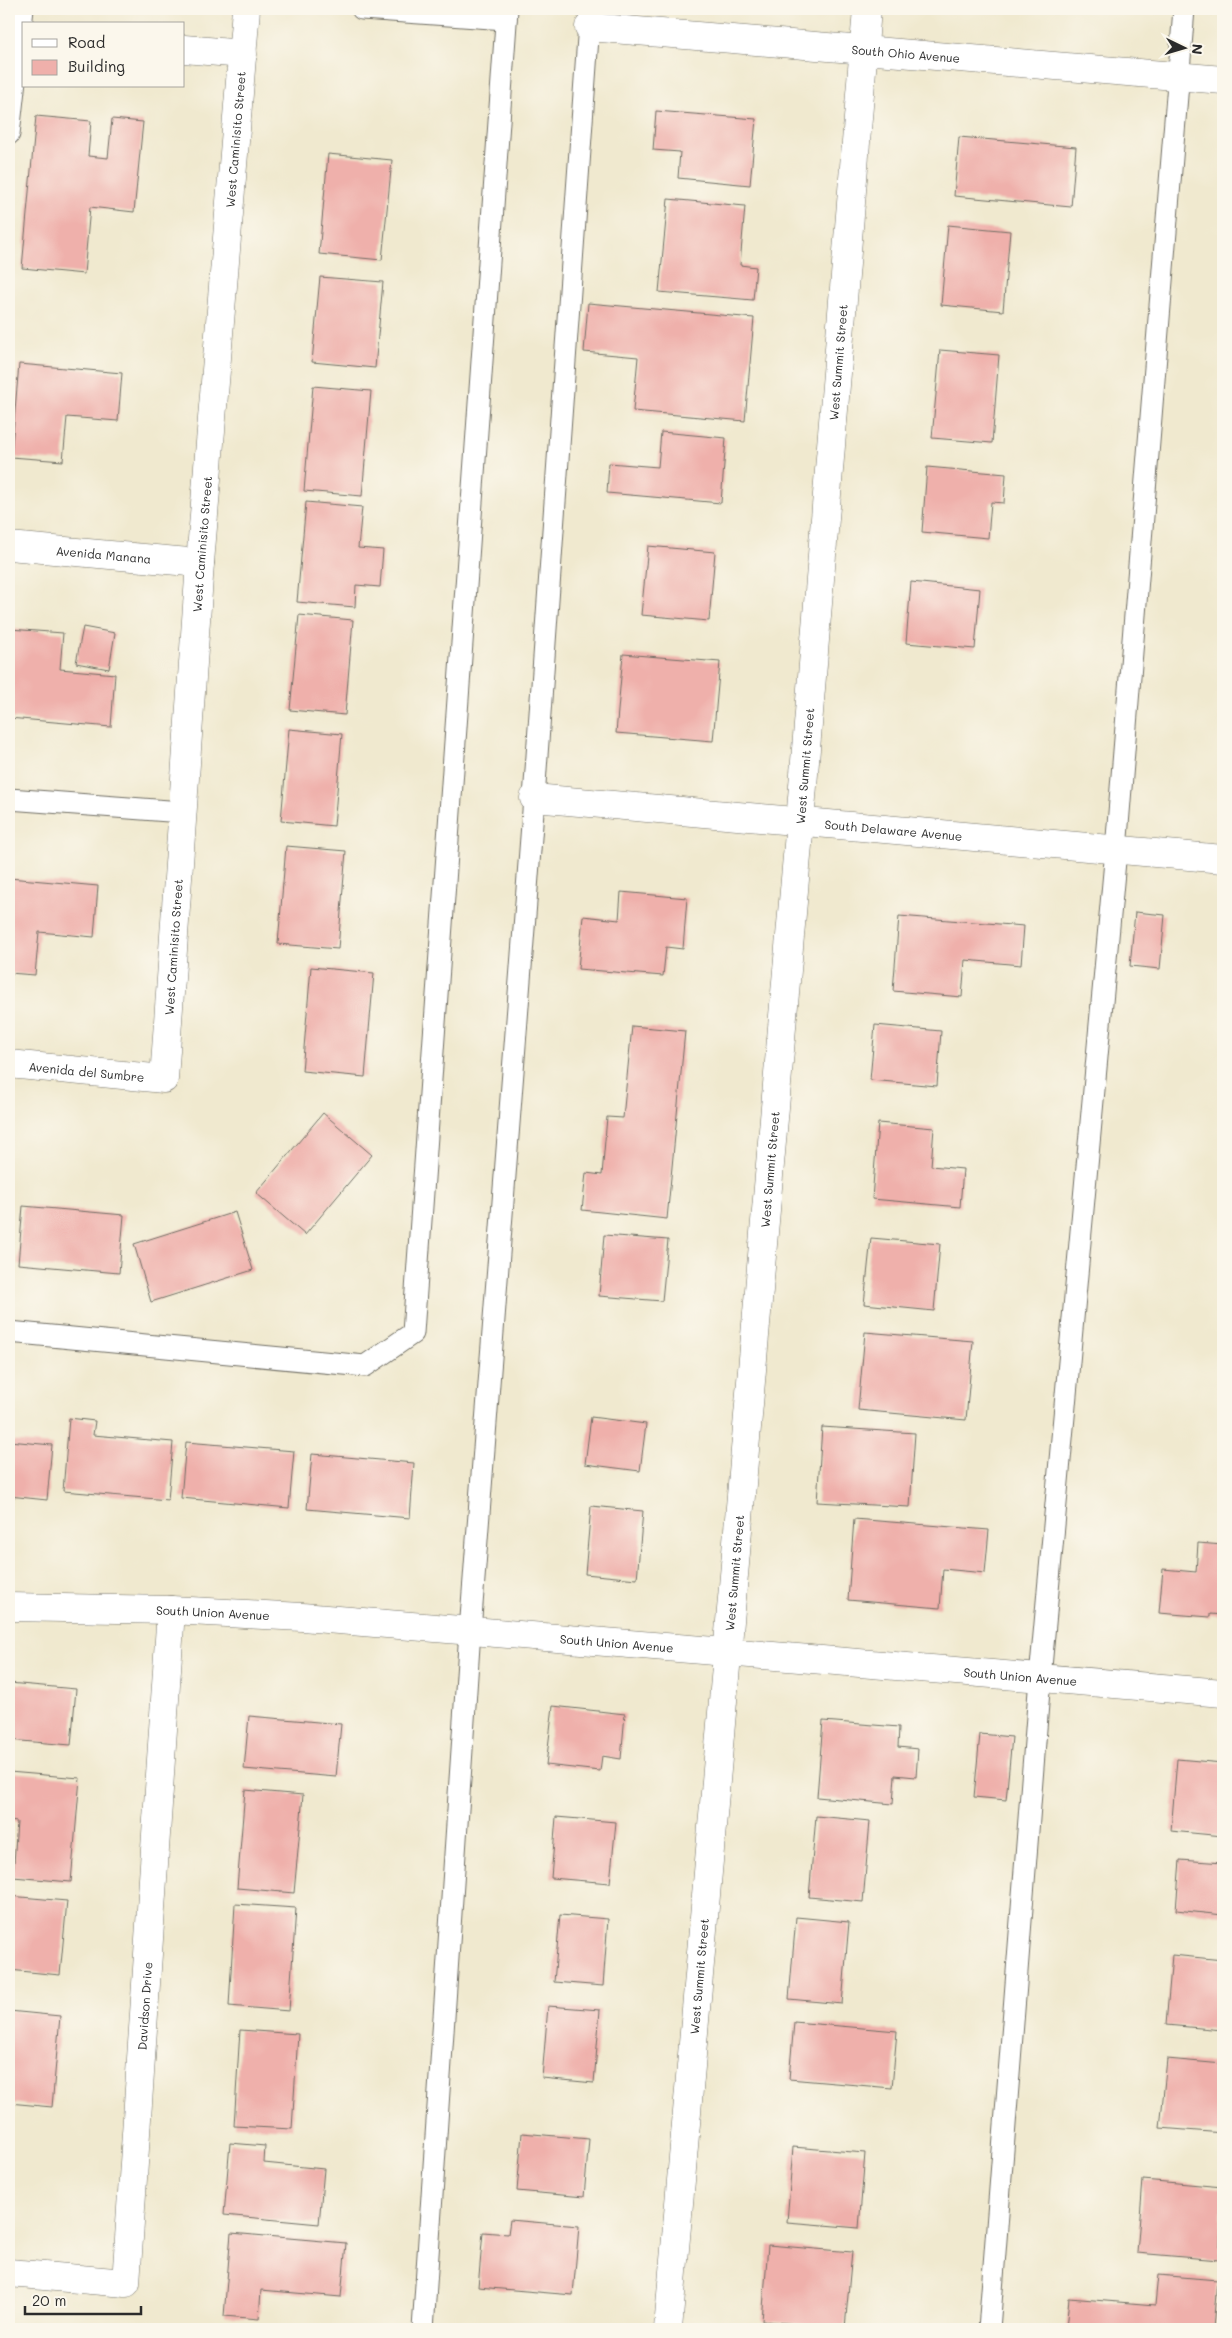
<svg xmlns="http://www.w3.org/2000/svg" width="1232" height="2338" font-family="Mali,sans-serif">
<rect width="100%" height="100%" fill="#fbf7ec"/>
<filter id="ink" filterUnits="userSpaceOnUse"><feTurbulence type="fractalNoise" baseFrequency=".02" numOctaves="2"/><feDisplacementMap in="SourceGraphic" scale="10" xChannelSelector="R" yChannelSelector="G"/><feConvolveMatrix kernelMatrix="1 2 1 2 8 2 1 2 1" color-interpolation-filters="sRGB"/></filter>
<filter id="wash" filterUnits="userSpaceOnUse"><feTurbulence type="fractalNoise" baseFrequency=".0096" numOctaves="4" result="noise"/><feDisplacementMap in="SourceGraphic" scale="20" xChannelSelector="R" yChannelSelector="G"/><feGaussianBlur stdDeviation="1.12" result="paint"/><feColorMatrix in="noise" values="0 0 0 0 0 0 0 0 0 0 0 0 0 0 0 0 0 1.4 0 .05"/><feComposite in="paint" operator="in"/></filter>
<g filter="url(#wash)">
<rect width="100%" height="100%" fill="#f0e9cf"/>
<g id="blocks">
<g fill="#efb0ab">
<polygon points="656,111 756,119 750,185 678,178 680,152 653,150"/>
<polygon points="36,116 91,121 88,156 108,158 112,119 143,122 134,212 90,207 84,274 22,268"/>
<polygon points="959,137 1076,147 1071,207 954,196"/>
<polygon points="328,154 392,160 382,260 319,254"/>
<polygon points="668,199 745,206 740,265 756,267 753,300 659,292"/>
<polygon points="948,225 1010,231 1003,311 941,305"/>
<polygon points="320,277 383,282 375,368 312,362"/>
<polygon points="588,303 754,318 745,421 633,411 638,357 584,352"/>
<polygon points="940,350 999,355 992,443 932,438"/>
<polygon points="19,364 122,373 118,421 67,417 63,461 11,457"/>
<polygon points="313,386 371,391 362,496 304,491"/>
<polygon points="661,432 726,438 721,503 607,493 609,463 658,467"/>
<polygon points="927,467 1006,474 1004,503 991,502 988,538 922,532"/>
<polygon points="306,502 362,507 358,548 383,550 380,587 356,585 355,607 297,602"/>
<polygon points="648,546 715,552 709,621 641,615"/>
<polygon points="911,582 980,589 975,649 906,643"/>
<polygon points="299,615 353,620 345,715 290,710"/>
<polygon points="83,627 115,633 109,669 76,663"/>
<polygon points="10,629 63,633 60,669 115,674 111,727 9,718"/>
<polygon points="623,654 720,662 713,741 616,733"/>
<polygon points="289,729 342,734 334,826 281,821"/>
<polygon points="286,846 346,851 338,949 278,944"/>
<polygon points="9,878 98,886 94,937 39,932 35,975 9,973"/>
<polygon points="621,892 687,898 683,949 666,947 663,976 578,969 583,916 619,920"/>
<polygon points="1135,912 1165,915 1160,969 1130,966"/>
<polygon points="899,916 1024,926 1021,965 965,960 962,997 893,991"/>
<polygon points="311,967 374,973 365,1077 302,1071"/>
<polygon points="875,1025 941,1031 937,1086 870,1080"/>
<polygon points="632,1026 685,1031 667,1219 582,1210 586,1173 602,1175 607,1117 623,1118"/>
<polygon points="323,1113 372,1155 305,1235 256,1193"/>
<polygon points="878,1123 934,1128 931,1166 963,1169 960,1207 872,1199"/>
<polygon points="23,1206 124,1215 119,1273 18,1264"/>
<polygon points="235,1212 253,1270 151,1302 134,1244"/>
<polygon points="604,1235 668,1240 662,1301 599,1296"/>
<polygon points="871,1238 940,1244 934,1311 864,1304"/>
<polygon points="865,1332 973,1341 966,1420 858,1410"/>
<polygon points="591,1417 646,1424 640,1471 585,1464"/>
<polygon points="69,1418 95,1421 93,1435 173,1442 168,1500 63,1491"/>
<polygon points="822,1427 915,1433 910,1507 817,1502"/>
<polygon points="9,1441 52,1445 47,1500 9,1496"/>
<polygon points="186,1442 294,1451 289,1508 181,1498"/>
<polygon points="312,1454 414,1463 410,1518 307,1509"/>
<polygon points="591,1506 643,1511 637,1579 585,1574"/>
<polygon points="854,1519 989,1530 985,1573 943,1569 940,1608 848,1600"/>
<polygon points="1198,1543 1223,1545 1223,1615 1210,1614 1210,1617 1159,1613 1163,1569 1196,1572"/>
<polygon points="9,1683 76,1689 71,1745 9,1740"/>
<polygon points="553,1706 625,1714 621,1759 602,1756 600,1771 546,1765"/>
<polygon points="249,1716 341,1724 336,1777 244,1769"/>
<polygon points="823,1721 899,1727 898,1747 918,1749 916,1777 895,1775 893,1804 817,1797"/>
<polygon points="980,1734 1012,1737 1006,1800 974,1797"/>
<polygon points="1177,1759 1223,1763 1223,1836 1171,1831"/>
<polygon points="9,1772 80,1778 71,1882 13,1877 17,1822 9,1821"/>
<polygon points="245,1790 303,1795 294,1893 237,1888"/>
<polygon points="816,1816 870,1821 863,1902 809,1897"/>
<polygon points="556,1817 616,1822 610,1883 551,1878"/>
<polygon points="1180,1860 1223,1863 1223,1915 1176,1910"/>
<polygon points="9,1896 67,1901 60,1975 9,1970"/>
<polygon points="235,1904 296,1908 289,2011 229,2006"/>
<polygon points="560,1915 608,1919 603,1986 554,1982"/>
<polygon points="796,1917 849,1922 842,2004 789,1999"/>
<polygon points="1172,1955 1223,1960 1223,2030 1166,2025"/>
<polygon points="548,2006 600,2010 594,2083 542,2078"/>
<polygon points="9,2011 60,2016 52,2107 9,2103"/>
<polygon points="794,2022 897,2031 892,2088 789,2079"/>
<polygon points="240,2030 298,2034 292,2129 234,2126"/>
<polygon points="1167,2059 1223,2064 1223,2133 1160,2128"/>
<polygon points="522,2133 589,2139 584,2197 517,2191"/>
<polygon points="230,2143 265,2146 264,2163 324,2169 319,2224 224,2215"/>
<polygon points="793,2147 865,2153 859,2228 787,2222"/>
<polygon points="1143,2180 1223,2187 1219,2260 1137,2253"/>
<polygon points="510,2220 579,2226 573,2295 478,2287 483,2232 508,2234"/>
<polygon points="231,2233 346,2243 341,2297 261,2290 259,2319 224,2316"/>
<polygon points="768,2245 852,2252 845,2328 762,2321"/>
<polygon points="1158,2275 1217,2280 1213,2329 1066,2329 1069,2298 1155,2305"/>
</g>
</g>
</g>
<g filter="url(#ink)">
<use href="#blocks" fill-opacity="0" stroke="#706e64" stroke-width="1"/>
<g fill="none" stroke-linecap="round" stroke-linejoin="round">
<defs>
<g id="lane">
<polyline points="362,9 506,19"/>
<polyline points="9,134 23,9"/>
<polyline points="9,799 182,812"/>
<polyline points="9,1332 365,1366 413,1333 507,9"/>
<polyline points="423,2329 470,1631 534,798 590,9"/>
<polyline points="989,2329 1040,1678 1116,850 1184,9"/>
</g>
<g id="street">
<path id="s1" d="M589,27L1223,80"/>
<polyline points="9,33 24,35"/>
<polyline points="184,49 243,54"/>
<path id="s2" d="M9,546L200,563"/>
<path id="s3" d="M534,798L1223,859"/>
<path id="s4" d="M9,1064L164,1079L200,563L246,9"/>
<path id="s5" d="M9,2273L126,2283L171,1610"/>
<path id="s6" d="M668,2329L800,822L867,9"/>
</g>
<g id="secondary">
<path id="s7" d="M9,1607L171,1610L302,1617L1223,1693"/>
</g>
</defs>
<use href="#lane" stroke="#706e64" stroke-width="23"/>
<use href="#street" stroke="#706e64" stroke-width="29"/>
<use href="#secondary" stroke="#706e64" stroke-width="29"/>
<use href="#lane" stroke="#fff" stroke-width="21"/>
<use href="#street" stroke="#fff" stroke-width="28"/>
<use href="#secondary" stroke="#fff" stroke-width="28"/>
</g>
</g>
<g text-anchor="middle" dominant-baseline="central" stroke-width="4" stroke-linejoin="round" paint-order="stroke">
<g font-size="12" fill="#2b2b2b" stroke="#fbf7ec">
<text stroke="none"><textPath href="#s1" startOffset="318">South Ohio Avenue</textPath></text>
<text stroke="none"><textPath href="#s4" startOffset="1098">West Caminisito Street</textPath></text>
<text stroke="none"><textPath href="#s6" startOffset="1974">West Summit Street</textPath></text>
<text stroke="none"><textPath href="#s4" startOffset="692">West Caminisito Street</textPath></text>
<text stroke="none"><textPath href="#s2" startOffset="95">Avenida Manana</textPath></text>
<text stroke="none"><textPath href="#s6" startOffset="1569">West Summit Street</textPath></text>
<text stroke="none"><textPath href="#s3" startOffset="361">South Delaware Avenue</textPath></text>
<text stroke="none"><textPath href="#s4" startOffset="288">West Caminisito Street</textPath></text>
<text stroke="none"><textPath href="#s4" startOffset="78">Avenida del Sumbre</textPath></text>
<text stroke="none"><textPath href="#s6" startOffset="1164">West Summit Street</textPath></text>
<text stroke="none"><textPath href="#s6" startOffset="759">West Summit Street</textPath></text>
<text stroke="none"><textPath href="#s7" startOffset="204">South Union Avenue</textPath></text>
<text stroke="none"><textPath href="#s7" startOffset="609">South Union Avenue</textPath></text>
<text stroke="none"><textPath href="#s7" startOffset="1014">South Union Avenue</textPath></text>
<text stroke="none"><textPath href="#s6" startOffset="354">West Summit Street</textPath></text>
<text stroke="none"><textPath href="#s5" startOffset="395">Davidson Drive</textPath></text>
</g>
</g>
<rect width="1232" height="2338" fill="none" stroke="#fbf7ec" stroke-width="30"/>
<rect x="22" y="22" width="162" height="65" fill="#fbf7ec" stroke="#a8a59f"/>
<rect x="32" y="39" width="25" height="8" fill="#ffffff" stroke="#a8a59f"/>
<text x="68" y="48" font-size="15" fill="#2b2b2b">Road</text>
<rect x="32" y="60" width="25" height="15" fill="#efb0ab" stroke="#a8a59f"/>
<text x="68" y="72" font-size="15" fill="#2b2b2b">Building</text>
<g transform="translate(1184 48) rotate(95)" stroke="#fbf7ec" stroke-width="4" paint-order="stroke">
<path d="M0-4L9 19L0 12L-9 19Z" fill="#2b2b2b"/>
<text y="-8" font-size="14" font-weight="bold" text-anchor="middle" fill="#2b2b2b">N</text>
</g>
<path d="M25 2306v8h116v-8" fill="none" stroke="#2b2b2b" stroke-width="2.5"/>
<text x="32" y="2306" font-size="15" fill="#2b2b2b" stroke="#fbf7ec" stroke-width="4" paint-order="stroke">20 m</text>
</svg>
